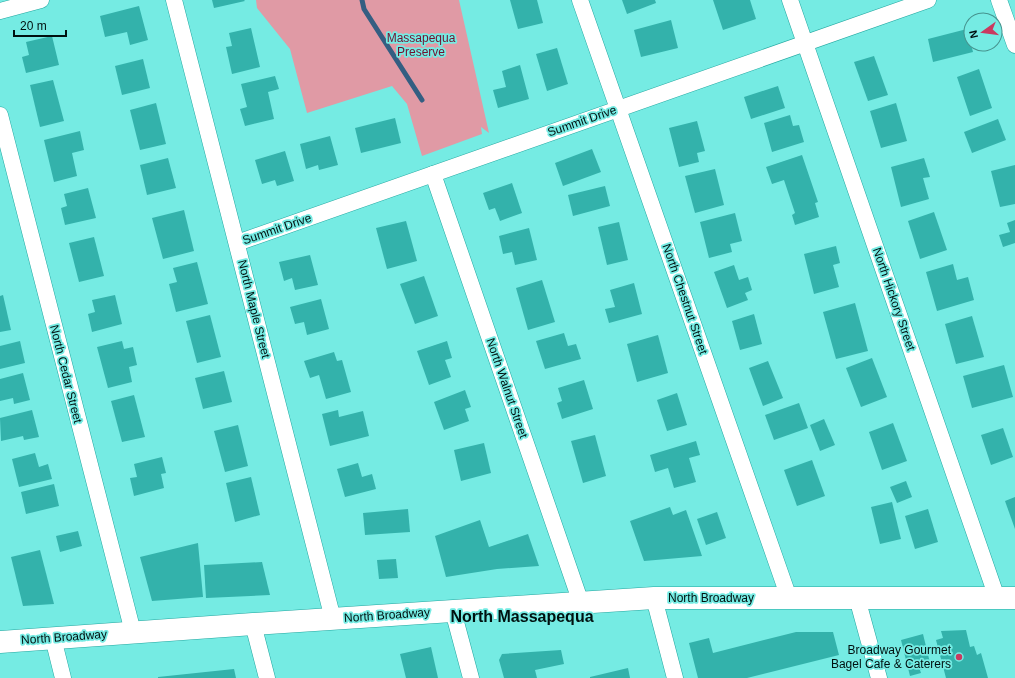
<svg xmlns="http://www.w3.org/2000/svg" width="1015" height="678" font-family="Helvetica,sans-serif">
<rect width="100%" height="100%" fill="#75ebe3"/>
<polygon fill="#e09aa5" points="256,0 459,0 489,133 481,127 482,134 422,156 407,104 392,86 307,113 290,49 257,8"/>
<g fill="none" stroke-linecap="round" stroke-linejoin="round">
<polyline stroke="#345e82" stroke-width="5" points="362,0 364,9 422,100"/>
</g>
<g fill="#33b2ab">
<polygon points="212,0 244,0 245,1 214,8"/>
<polygon points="510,0 537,0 543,23 518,29"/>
<polygon points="622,0 655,0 656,3 627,14"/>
<polygon points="713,0 750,0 756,19 723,30"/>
<polygon points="139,6 148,40 130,45 127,32 105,37 100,16"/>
<polygon points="671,20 678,48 641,57 634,30"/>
<polygon points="251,28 260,67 232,74 226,47 232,46 229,33"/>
<polygon points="967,29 973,52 933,62 928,39"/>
<polygon points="52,36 59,65 26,73 22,57 29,55 26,42"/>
<polygon points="557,48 568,84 547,91 536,54"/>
<polygon points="874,56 888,95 868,101 854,62"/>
<polygon points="143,59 150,88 122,95 115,66"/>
<polygon points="520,65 529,99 498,108 493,90 506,87 502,71"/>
<polygon points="979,69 992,108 970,116 957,77"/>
<polygon points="275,76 279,89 268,92 274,119 245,126 240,109 247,107 241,84"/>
<polygon points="53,80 64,121 40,127 30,85"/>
<polygon points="778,86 785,108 751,119 744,97"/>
<polygon points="156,103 166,144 140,150 130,110"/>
<polygon points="896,103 907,141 881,148 870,111"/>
<polygon points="790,115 793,126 799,125 804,142 772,152 764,123"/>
<polygon points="395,118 401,143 361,153 355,128"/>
<polygon points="998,119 1006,140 972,153 964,132"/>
<polygon points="697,121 705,151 697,153 699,162 679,167 669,128"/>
<polygon points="80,131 84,150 72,153 77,176 54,182 44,140"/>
<polygon points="330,136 338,165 319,170 318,165 306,169 300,144"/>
<polygon points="592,149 601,172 563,186 555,163"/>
<polygon points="285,151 294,181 277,186 275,180 262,184 255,160"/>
<polygon points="802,155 818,202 815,203 819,217 795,225 792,215 795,213 784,180 772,184 766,167"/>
<polygon points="168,158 176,188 147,195 140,165"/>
<polygon points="924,158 930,177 923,178 929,199 901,207 891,167"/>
<polygon points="1015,165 1015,204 1000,207 991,171"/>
<polygon points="715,169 724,205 695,213 685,176"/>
<polygon points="512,183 522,213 500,221 495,208 489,210 483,193"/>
<polygon points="605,186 610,206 573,216 568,195"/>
<polygon points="88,188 96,218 65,225 61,208 67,206 64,194"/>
<polygon points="184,210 194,251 163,259 152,218"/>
<polygon points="934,212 947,250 920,259 908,221"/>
<polygon points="735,213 742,241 730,244 732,252 709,258 700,222"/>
<polygon points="1015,220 1015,243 1003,247 999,235 1010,232 1007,223"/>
<polygon points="406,221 417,261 387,269 376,228"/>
<polygon points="619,222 628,260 607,265 598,227"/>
<polygon points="529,228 537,260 515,265 512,252 503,254 499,236"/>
<polygon points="94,237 104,276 79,282 69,243"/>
<polygon points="836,246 840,263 833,265 839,287 814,294 804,254"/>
<polygon points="310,255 318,285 295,290 292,278 284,281 279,262"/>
<polygon points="197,262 208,304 176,312 169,284 177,282 173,268"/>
<polygon points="953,264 957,280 968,277 974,300 937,311 926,272"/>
<polygon points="734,265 739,280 748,277 752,290 745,293 748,300 727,308 714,272"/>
<polygon points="424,276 438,316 415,324 400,284"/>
<polygon points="542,280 555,322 528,330 516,288"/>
<polygon points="634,283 642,314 609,323 605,309 615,307 610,290"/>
<polygon points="3,295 11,330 0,332 0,296"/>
<polygon points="115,295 122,324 92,332 88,314 95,312 92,300"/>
<polygon points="321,299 329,329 307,335 304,322 295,324 290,307"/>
<polygon points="855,303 868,351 836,359 823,312"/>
<polygon points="754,314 762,344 740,350 732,321"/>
<polygon points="210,315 221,357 197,363 186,321"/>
<polygon points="972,316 984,357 956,364 945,324"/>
<polygon points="564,333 568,346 576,344 581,359 545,369 536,341"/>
<polygon points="658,335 668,373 637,382 627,344"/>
<polygon points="20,341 25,363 0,369 0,346"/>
<polygon points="122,341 124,349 133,347 137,365 129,367 132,382 108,388 97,347"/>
<polygon points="447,341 452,358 445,360 451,377 429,385 417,351"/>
<polygon points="334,352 337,361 342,360 351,392 326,399 319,375 310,378 304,361"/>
<polygon points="872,358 887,397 861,407 846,368"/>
<polygon points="768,361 783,398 763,406 749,368"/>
<polygon points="1004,365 1013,397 972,408 963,376"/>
<polygon points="224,371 232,402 203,409 195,378"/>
<polygon points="23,373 30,400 14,404 13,398 0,401 0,379"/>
<polygon points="584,380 593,409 562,419 557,403 562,401 558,388"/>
<polygon points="465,390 471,407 465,409 469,421 444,430 434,402"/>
<polygon points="677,393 687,425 667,431 657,400"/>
<polygon points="134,395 145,437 122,442 111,401"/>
<polygon points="799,403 808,428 774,440 765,415"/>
<polygon points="32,410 39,437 24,440 23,436 1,441 0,418"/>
<polygon points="338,410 339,417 363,411 369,436 330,446 322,414"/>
<polygon points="824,419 835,445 820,451 810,425"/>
<polygon points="893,423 907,461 882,470 869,432"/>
<polygon points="238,425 248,466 225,472 214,431"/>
<polygon points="1003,428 1013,457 991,465 981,435"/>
<polygon points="595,435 606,476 583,483 571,441"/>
<polygon points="696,441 700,455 689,458 696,482 674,488 668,468 655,472 650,455"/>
<polygon points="484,443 491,473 461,481 454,450"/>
<polygon points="35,453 39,467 48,464 52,479 19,487 12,459"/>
<polygon points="162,457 166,473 161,474 164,488 134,496 130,478 137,477 134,464"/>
<polygon points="812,460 825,496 797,506 784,470"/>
<polygon points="358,463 362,477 372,474 376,489 345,497 337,469"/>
<polygon points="251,477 260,515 235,522 226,483"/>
<polygon points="906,481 912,497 897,503 890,487"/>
<polygon points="54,484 59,506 26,514 21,492"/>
<polygon points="1015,497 1015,529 1005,501"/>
<polygon points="892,502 901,539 880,544 871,507"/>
<polygon points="670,507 673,515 686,510 702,556 644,561 630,521"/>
<polygon points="408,509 410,532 365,535 363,513"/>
<polygon points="928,509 938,542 915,549 905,516"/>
<polygon points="717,512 726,538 706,545 697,519"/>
<polygon points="480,520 489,547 528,534 539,566 497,569 446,577 435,536"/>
<polygon points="78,531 82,546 60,552 56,536"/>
<polygon points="198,543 203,597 152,601 140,557"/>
<polygon points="40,550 54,604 23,606 11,557"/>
<polygon points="396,559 398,578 379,579 377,560"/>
<polygon points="262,562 270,595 206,598 204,565"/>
<polygon points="966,630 970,647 974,646 977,655 981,653 988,678 946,678 936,640 943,638 941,631"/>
<polygon points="796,632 833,632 839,655 747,678 698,678 689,643 709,638 713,653"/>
<polygon points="923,634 931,667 920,670 921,673 910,676 901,640"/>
<polygon points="431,647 438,678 406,678 400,654"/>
<polygon points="561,650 564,664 535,670 537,678 504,678 499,660 502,654"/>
<polygon points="628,668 630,678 590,678 590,677"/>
<polygon points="234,669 236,678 158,678 158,677"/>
</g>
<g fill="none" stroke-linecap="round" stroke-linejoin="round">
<defs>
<g id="minor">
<polyline points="174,0 333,619"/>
<polyline points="580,0 789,598"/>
<polyline points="790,0 997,598"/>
<polyline points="999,0 1015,45"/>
<polyline points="0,11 41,0"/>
<polyline points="0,115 133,632"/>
<polyline points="433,174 581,603"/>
<polyline points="237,243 928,0"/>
<polyline points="654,598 675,678"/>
<polyline points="857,598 879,678"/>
<polyline points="453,611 471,678"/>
<polyline points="253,624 267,678"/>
<polyline points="53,638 63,678"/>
</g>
<polyline id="secondary" points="0,642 253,624 654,598 1015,598"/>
</defs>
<use href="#minor" stroke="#22a7a0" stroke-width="17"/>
<use href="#secondary" stroke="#22a7a0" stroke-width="23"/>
<use href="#minor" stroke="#fff" stroke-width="16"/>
<use href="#secondary" stroke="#fff" stroke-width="22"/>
</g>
<circle fill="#c93a60" stroke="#75ebe3" stroke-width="1.5" cx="959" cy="657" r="4"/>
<g text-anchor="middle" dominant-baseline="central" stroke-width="3.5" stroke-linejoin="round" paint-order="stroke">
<g font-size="12" fill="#71112f" stroke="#75ebe3">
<text x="421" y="38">Massapequa<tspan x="421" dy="14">Preserve</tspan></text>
</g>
<g font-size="12" fill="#00100f" stroke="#75ebe3">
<text transform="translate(582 121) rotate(-19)">Summit Drive</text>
<text transform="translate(277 229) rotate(-19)">Summit Drive</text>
<text transform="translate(685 299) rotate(71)">North Chestnut Street</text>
<text transform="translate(894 299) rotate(71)">North Hickory Street</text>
<text transform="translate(254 309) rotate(76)">North Maple Street</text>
<text transform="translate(66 374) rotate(76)">North Cedar Street</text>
<text transform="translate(507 388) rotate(71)">North Walnut Street</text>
<text x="711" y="598">North Broadway</text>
<text transform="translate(387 615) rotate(-4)">North Broadway</text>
<text transform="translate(64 637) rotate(-4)">North Broadway</text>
</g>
<g font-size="12" fill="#00100f" stroke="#75ebe3" text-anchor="end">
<text x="951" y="650">Broadway Gourmet<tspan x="951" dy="14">Bagel Cafe &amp; Caterers</tspan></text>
</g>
<g font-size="16" font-weight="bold" fill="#00100f" stroke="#75ebe3">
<text x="522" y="616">North Massapequa</text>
</g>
</g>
<g transform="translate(983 32) rotate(256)"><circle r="19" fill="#75ebe3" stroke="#46938e"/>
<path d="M0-3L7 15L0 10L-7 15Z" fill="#c93a60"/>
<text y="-6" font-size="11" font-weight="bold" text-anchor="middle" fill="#00100f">N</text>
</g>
<path d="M14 30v6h52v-6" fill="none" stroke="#00100f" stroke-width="2"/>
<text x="20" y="30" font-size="12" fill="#00100f" stroke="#75ebe3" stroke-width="3" paint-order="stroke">20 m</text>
</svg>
